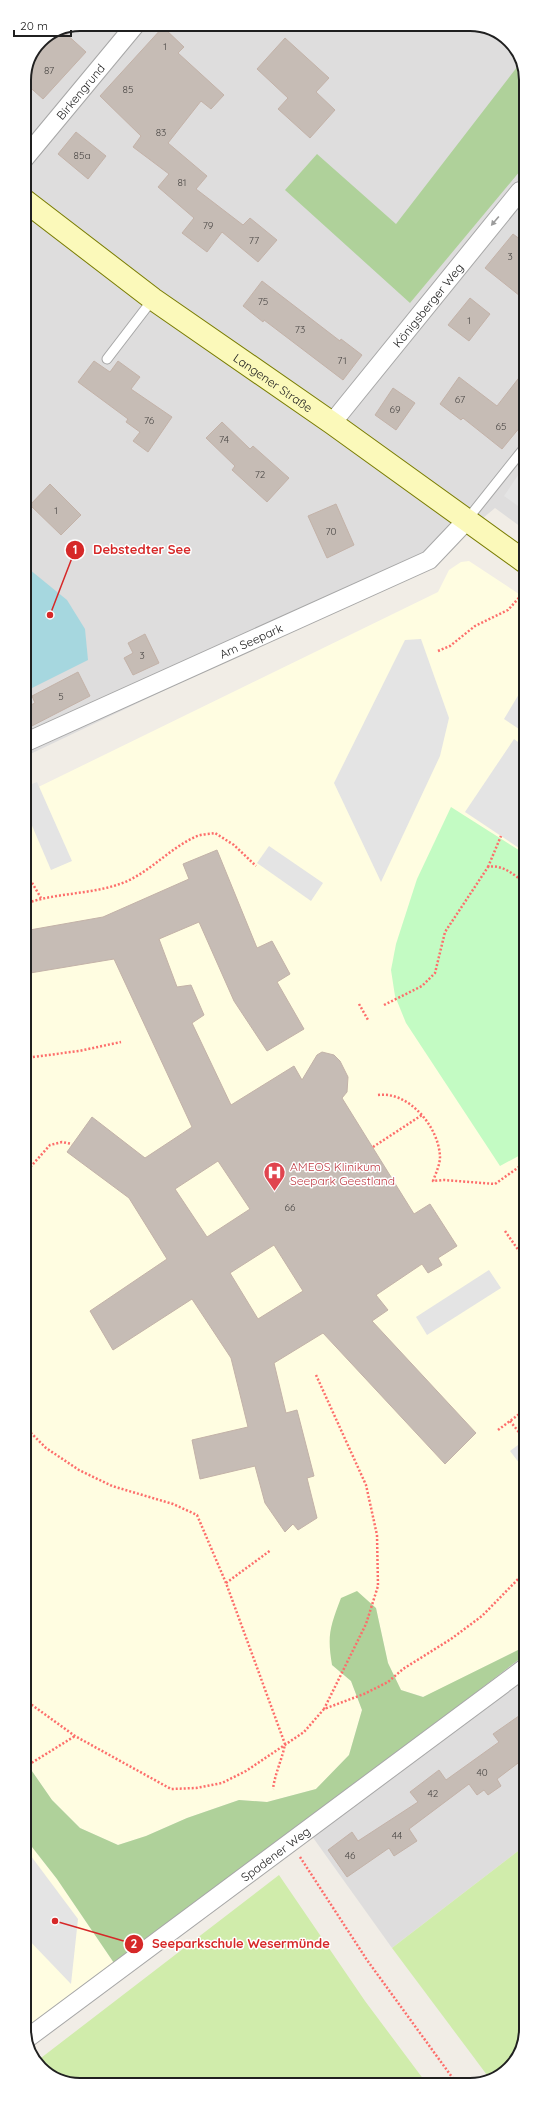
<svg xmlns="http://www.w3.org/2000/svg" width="550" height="2109" font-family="Quicksand,sans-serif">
<rect width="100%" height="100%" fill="#f1ede6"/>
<g fill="#dedddd">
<polygon points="80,24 477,24 509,40 525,69 525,530 495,508 425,567 24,757 24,80 41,40"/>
<polygon points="526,1654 526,1845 392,1948 304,1825"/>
</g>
<g fill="#fffde1">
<polygon points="469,561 525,598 526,1646 424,1697 401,1690 388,1663 376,1608 332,1665 351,1681 362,1710 349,1755 316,1789 267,1802 239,1800 187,1818 146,1836 118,1845 80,1828 52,1800 25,1761 24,794 438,592 449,570 461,562"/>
<polygon points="25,1838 57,1879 114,1963 25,2030"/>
</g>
<g fill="#d0ecab">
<polygon points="526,1845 526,2029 512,2066 490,2079 392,1948"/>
<polygon points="279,1875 365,2001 427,2084 76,2085 43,2071 37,2061"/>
</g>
<g fill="#afd19a">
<polygon points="521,62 525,69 525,165 410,303 285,190 317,154 396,224"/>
<path d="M357,1591L376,1608L388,1663L401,1690L423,1697L526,1646V1654L304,1825L114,1963L57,1879L25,1838V1761L52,1800L80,1828L118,1845L146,1836L187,1818L239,1800L267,1802L316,1789L349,1755L362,1710L351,1681L332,1665C327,1635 330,1627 341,1598Z"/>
</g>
<polygon fill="#c3fbc3" points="451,807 525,854 526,1152 500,1166 406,1023 395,996 391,970 396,944 417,879"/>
<g fill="#e4e4e4">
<polygon points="525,465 525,511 504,496"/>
<polygon points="421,639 449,718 440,756 381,882 334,783 405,640"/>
<polygon points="525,684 525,733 504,719"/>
<polygon points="514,739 525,747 525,852 465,812"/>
<polygon points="37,782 72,861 51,870 24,807 24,787"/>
<polygon points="269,846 323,883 311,901 257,863"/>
<polygon points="489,1270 501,1288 427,1335 416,1317"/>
<polygon points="526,1439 526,1472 510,1451"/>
<polygon points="25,1848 78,1919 71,1984 25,1936"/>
</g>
<polygon fill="#a6d7df" points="24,565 67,600 85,629 88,660 32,688 24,690"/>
<g fill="#c6bcb5" stroke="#c3b2a8" fill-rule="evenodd">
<polygon points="163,27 184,47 178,53 224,95 211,109 201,101 168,143 207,176 196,189 243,225 250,218 277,240 258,262 222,232 207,252 182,233 194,218 158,187 169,174 133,147 141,136 100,96"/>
<polygon points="63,31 86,52 43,99 24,82 24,80 32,61 57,33"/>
<polygon points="285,38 329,78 316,92 335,110 310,138 278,109 288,98 257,69"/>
<polygon points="76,132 106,156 88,179 58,154"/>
<polygon points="513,234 525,243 525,300 485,268"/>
<polygon points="262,281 340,341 341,339 362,355 343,380 264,320 263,322 243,306"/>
<polygon points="470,298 490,314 469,341 448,325"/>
<polygon points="94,361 110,372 118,361 140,377 131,389 172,417 148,452 133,441 140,432 126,422 128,419 78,382"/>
<polygon points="525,370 525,421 502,449 463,418 461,420 440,404 459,377 497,406"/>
<polygon points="393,388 415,403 396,430 375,415"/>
<polygon points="222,422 250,449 253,446 289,478 267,502 232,470 235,466 206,438"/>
<polygon points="50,484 81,515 61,535 30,505"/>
<polygon points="336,504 354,545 327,558 308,516"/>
<polygon points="145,634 159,663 133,675 124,658 133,653 128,643"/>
<polygon points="78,672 90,696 24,730 24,708 35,703 32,696"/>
<path d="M217,850L257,948L272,941L290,974L277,982L304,1029L267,1051L234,1001L199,922L159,939L177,987L191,985L204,1015L192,1023L231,1105L294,1066L302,1080L317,1055L322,1052L334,1055L340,1061L348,1077L347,1092L342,1098L414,1214L430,1204L457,1246L438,1258L442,1265L428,1273L422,1264L376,1295L388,1310L372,1321L476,1433L445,1464L323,1333L274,1363L286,1413L297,1410L314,1476L307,1478L317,1518L298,1530L293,1524L285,1532L265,1503L255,1466L200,1479L192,1440L248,1427L231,1358L192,1299L113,1350L90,1311L167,1259L129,1198L67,1152L92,1117L145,1158L192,1127L114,959L24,974V931L103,917L189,879L183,864ZM218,1161L250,1209L207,1237L175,1189ZM274,1245L303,1291L258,1319L230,1273Z"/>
<polygon points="526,1711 526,1757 497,1779 501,1786 488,1795 484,1790 477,1795 469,1784 409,1829 417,1841 394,1856 389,1848 347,1877 328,1850 352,1832 358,1841 418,1802 410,1792 439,1770 446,1780 499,1742 493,1734"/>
</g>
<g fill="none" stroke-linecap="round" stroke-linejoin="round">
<defs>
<g id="service">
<polyline points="107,359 153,299"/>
<polyline points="466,521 525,447"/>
</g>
<g id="minor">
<path id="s1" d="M24,159L136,24"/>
<path id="s2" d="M332,423L520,191L525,195"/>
<path id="s3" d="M24,743L429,560L466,521"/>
<path id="s4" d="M25,2040L526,1667"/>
</g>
<g id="secondary">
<path id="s5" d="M24,200L153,299L332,423L525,562"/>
</g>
</defs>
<use href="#service" stroke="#a7a7a7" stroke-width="11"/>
<use href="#minor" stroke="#a7a7a7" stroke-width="20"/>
<use href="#secondary" stroke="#797c02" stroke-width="24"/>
<g stroke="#fd6e6b" stroke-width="2.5" stroke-dasharray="2 2" stroke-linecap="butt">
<polyline points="519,597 525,601"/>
<polyline points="438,651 450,646 475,626 508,610 525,591"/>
<polyline points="488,867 501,836"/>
<polyline points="24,875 28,876 41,898"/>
<path d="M24,904C57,892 93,895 125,882C151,871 169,849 195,837C201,834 209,834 215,833L234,845L256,866"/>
<polyline points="359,1004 368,1020"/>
<path d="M384,1005L422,986L435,973L445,932L488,867C503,864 514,875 525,883"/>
<polyline points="25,1058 79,1051 121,1042"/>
<path d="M378,1095C409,1091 439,1127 440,1157C440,1164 436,1173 433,1181L444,1180L495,1184L526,1162"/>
<polyline points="373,1147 422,1115"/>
<polyline points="25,1173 50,1145 62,1142 72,1144"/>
<polyline points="505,1231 526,1261"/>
<polyline points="316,1375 366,1485 377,1535 378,1586 366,1624 324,1709"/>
<polyline points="510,1421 526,1441"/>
<path d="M25,1427L46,1448L79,1470L112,1486L173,1504L197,1515L226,1583L285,1744C282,1760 275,1773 273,1789"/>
<polyline points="498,1430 526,1409"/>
<polyline points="226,1583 271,1550"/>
<polyline points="25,1700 75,1736 171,1789 196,1788 222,1783 246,1771 304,1732 324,1709 364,1694 388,1682 403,1669 451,1639 482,1616 526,1571"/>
<polyline points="25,1767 75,1736"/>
<polyline points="300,1857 367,1960 457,2084"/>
</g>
<use href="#service" stroke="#fff" stroke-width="9"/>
<use href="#minor" stroke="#fff" stroke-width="18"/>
<use href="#secondary" stroke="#fbf9ba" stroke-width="22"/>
</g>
<defs><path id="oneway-solid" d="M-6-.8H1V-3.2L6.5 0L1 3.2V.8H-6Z"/></defs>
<use fill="#9b9b9b" href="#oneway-solid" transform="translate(495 221) rotate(130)"/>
<defs>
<symbol id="hospital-pin" viewBox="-11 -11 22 30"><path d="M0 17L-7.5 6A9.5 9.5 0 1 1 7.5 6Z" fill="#e0444e" stroke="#fff"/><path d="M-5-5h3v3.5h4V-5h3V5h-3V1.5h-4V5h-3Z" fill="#fff"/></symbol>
</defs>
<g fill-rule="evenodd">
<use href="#hospital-pin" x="262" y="1160" width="25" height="34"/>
</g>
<g text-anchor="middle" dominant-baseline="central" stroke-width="3" stroke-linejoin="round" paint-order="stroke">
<g font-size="10" fill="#4a4745">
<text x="165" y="46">1</text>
<text x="49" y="70">87</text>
<text x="128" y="89">85</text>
<text x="161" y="132">83</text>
<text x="82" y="155">85a</text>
<text x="182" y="182">81</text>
<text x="208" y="225">79</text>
<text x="254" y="240">77</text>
<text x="510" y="256">3</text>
<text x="263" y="301">75</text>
<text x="469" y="320">1</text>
<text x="300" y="329">73</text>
<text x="342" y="360">71</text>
<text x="460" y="399">67</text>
<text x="395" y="409">69</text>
<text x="149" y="420">76</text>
<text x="501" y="426">65</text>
<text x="224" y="439">74</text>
<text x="260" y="474">72</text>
<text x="56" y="510">1</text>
<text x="331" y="531">70</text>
<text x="142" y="655">3</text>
<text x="61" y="696">5</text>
<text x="290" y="1207">66</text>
<text x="482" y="1772">40</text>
<text x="433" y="1793">42</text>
<text x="397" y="1835">44</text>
<text x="350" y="1855">46</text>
</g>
<g font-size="12" fill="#202020" stroke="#fff">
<text stroke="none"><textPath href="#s1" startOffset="88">Birkengrund</textPath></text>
<text stroke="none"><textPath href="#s2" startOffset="152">Königsberger Weg</textPath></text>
<text stroke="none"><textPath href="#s5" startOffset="309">Langener Straße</textPath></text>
<text stroke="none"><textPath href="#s3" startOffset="249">Am Seepark</textPath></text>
<text stroke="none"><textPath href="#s4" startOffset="312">Spadener Weg</textPath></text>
</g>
<g font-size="12" fill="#be3a42" stroke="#fff" text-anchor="start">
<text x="290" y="1166">AMEOS Klinikum<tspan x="290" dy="14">Seepark Geestland</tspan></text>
</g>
</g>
<path d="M0 0H550V2109H0ZM80 31H470A49 49 0 0 1 519 80V2029A49 49 0 0 1 470 2078H80A49 49 0 0 1 31 2029V80A49 49 0 0 1 80 31Z" fill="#fff" fill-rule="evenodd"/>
<path fill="none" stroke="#202020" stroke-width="2" d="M80 31H470A49 49 0 0 1 519 80V2029A49 49 0 0 1 470 2078H80A49 49 0 0 1 31 2029V80A49 49 0 0 1 80 31Z"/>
<path fill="none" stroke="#d62828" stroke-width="1.5" d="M50 615L75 550M55 1921L134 1944"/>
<g fill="#d62828" stroke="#fff" stroke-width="1.5">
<circle cx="50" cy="615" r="4"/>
<circle cx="55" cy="1921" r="4"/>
<circle cx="75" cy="550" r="10"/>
<circle cx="134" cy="1944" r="10"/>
</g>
<g font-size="12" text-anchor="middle" font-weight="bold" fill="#fff">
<text x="75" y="554">1</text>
<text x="134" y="1948">2</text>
</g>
<g font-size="13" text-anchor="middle" font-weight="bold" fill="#d62828" stroke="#fff" stroke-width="3" stroke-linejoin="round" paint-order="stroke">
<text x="142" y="554">Debstedter See</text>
<text x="241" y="1948">Seeparkschule Wesermünde</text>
</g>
<path d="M14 30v6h57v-6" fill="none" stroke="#202020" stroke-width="2"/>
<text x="20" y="30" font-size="12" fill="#202020" stroke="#ffffff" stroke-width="3" paint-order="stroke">20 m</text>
</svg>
